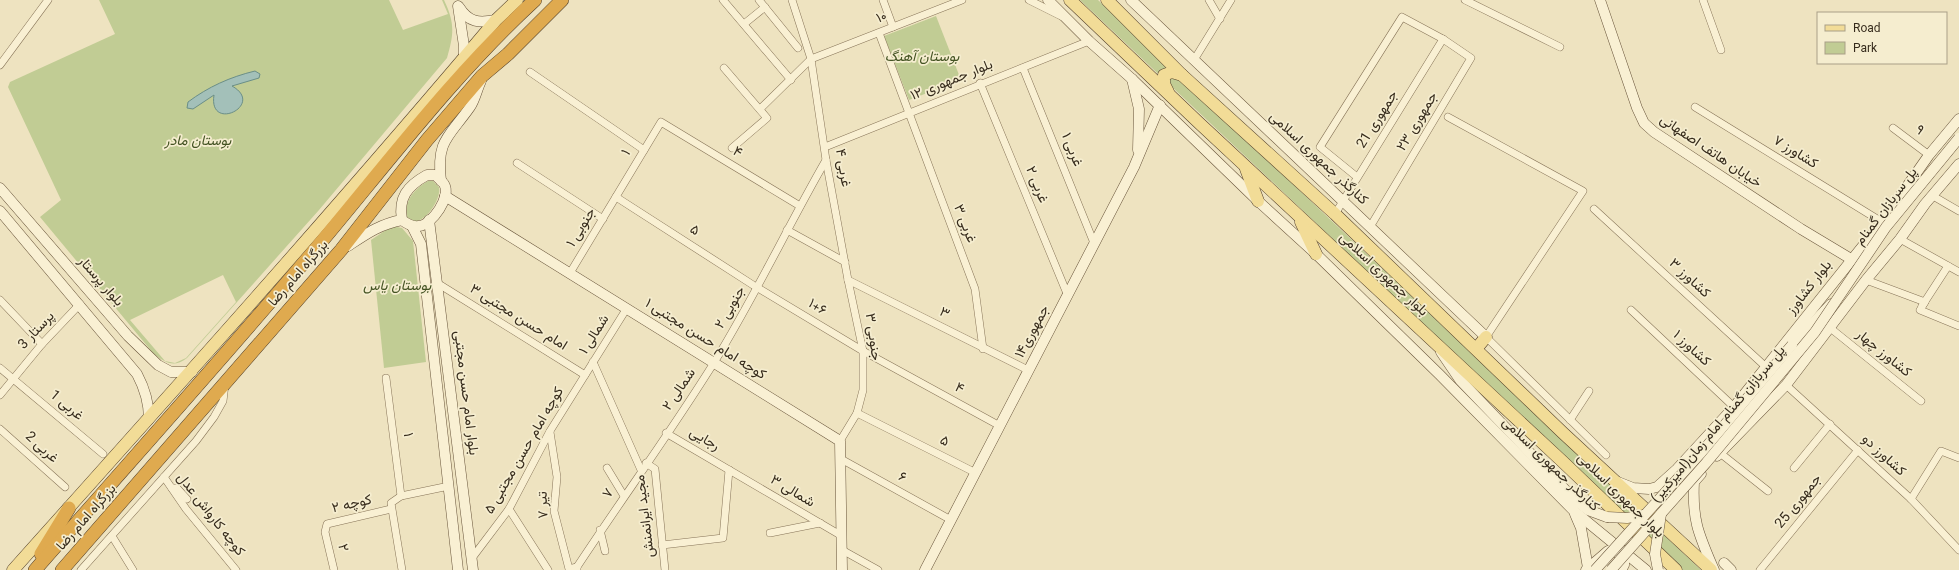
<svg xmlns="http://www.w3.org/2000/svg" width="1959" height="570" font-family="Georgia,Vazirmatn,serif">
<rect width="100%" height="100%" fill="#eee3c0"/>
<g fill="#c1cc94" fill-rule="evenodd">
<path d="M99,0H389L403,30L448,14L442,0H444C455,23 454,34 447,58L319,210L187,358C174,368 165,363 153,353L40,217L61,200L8,87L10,82L115,34ZM223,275L236,302L186,358L175,363L165,361L130,320Z"/>
<polygon points="1080,0 1098,0 1701,570 1683,570"/>
<polygon points="936,16 961,80 909,100 884,36"/>
<path d="M428,181H433L439,187C442,198 425,224 413,221C411,220 409,218 407,217C404,201 414,189 428,181Z"/>
<polygon points="392,226 402,228 413,241 426,362 384,368 371,240"/>
</g>
<path fill="#a3c0b9" stroke="#6a8e87" d="M255,71L260,74L259,78L232,86C266,105 208,133 214,95L193,109L187,108L188,102C208,87 230,77 255,71Z"/>
<g fill="none" stroke-linecap="round" stroke-linejoin="round">
<defs>
<g id="street">
<polyline points="723,0 791,80"/>
<polyline points="759,0 798,48"/>
<polyline points="792,0 811,59 826,160 848,280 863,351 863,390 857,413 840,441"/>
<polyline points="883,0 893,27"/>
<polyline points="1029,0 1061,16"/>
<polyline points="1209,0 1220,19"/>
<polyline points="1465,0 1560,47"/>
<polyline points="1703,0 1721,50"/>
<polyline points="744,24 765,7"/>
<polyline points="879,33 975,289 983,349"/>
<polyline points="1194,60 1231,0"/>
<polyline points="0,65 48,0"/>
<polyline points="724,68 767,118 732,148"/>
<polyline points="1023,68 1094,243"/>
<polyline points="530,72 644,150"/>
<polyline points="980,83 1068,296"/>
<polyline points="1695,107 1882,222"/>
<polyline points="760,109 811,59 962,0"/>
<polyline points="1448,117 1583,191 1486,337 1606,455"/>
<polyline points="1893,128 1929,155"/>
<polyline points="825,147 1089,41"/>
<polyline points="517,163 603,219"/>
<polyline points="1357,177 1320,147 1402,17 1443,39 1471,58 1370,227"/>
<polyline points="1933,196 1959,211"/>
<polyline points="616,197 753,285 863,351 1000,426"/>
<polyline points="1594,209 1766,367"/>
<polyline points="1335,214 1443,39"/>
<polyline points="787,230 845,262"/>
<polyline points="1900,239 1959,272"/>
<polyline points="570,273 661,122 800,206"/>
<polyline points="848,280 1028,370"/>
<polyline points="1866,280 1925,302 1920,310 1959,326"/>
<polyline points="437,283 585,375"/>
<polyline points="0,300 42,344"/>
<polyline points="1922,306 1948,266"/>
<polyline points="1631,310 1734,407"/>
<polyline points="1829,327 1921,401"/>
<polyline points="593,362 641,470"/>
<polyline points="0,368 103,454"/>
<polyline points="386,378 401,496"/>
<polyline points="1786,385 1911,499 1959,550"/>
<polyline points="0,395 42,344 80,304"/>
<polyline points="857,413 976,473"/>
<polyline points="1570,420 1589,391"/>
<polyline points="0,429 65,487"/>
<polyline points="550,432 557,477 554,511 569,569 577,567 577,570"/>
<polyline points="666,433 842,536"/>
<polyline points="1720,453 1768,491"/>
<polyline points="841,459 951,520"/>
<polyline points="646,463 655,469 665,570"/>
<polyline points="607,468 624,496"/>
<polyline points="1794,468 1830,424"/>
<polyline points="164,477 186,509 236,570"/>
<polyline points="172,488 177,488 187,499"/>
<polyline points="1911,499 1941,451 1959,458"/>
<polyline points="509,509 548,570"/>
<polyline points="600,530 605,551"/>
<polyline points="770,533 820,523"/>
<polyline points="112,536 133,570"/>
<polyline points="662,545 723,538 729,470"/>
<polyline points="842,550 878,570"/>
<polyline points="472,558 509,509 550,431 627,308"/>
<polyline points="81,570 196,441 214,417 223,401 225,384"/>
<polyline points="334,570 325,532 327,524 391,509"/>
<polyline points="402,570 391,503 401,496 449,486"/>
<path d="M575,570C621,500 671,432 715,361C755,296 788,226 826,160"/>
<polyline points="1760,570 1858,450"/>
</g>
<g id="secondary">
<polyline points="1048,0 1089,41 1132,79 1258,201 1316,254 1440,375 1574,511 1646,570"/>
<polyline points="1131,0 1486,337"/>
<polyline points="1600,0 1637,108 1644,123 1654,132 1801,229 1851,259"/>
<polyline points="458,6 464,46 464,58"/>
<path d="M459,7C469,23 479,23 496,20"/>
<polyline points="1132,79 1139,109 1138,150"/>
<path d="M427,175H435C438,178 442,181 444,184C452,196 432,225 419,226C413,227 407,224 402,220C398,198 407,186 427,175Z"/>
<path d="M441,181C436,140 449,137 470,107C475,100 477,89 481,81"/>
<polyline points="0,188 128,336 158,365 171,372 192,372"/>
<polyline points="445,196 840,441 842,570"/>
<path d="M0,211L137,374C145,389 149,402 149,419"/>
<polyline points="429,220 473,570"/>
<polyline points="412,226 421,244 458,570"/>
<path d="M348,246C366,234 380,224 402,220"/>
<polyline points="1792,345 1831,304"/>
<polyline points="1441,352 1460,380 1575,500 1588,510 1607,517"/>
<polyline points="1717,456 1786,385 1866,280 1900,239 1925,204 1959,164"/>
<path d="M1701,474L1694,482C1692,521 1699,535 1714,570"/>
<polyline points="1618,482 1633,488 1649,489 1657,487 1677,469 1734,407 1882,222 1929,155 1959,119"/>
<polyline points="1575,514 1581,528 1588,568"/>
<polyline points="1724,563 1731,570"/>
<polyline points="925,570 1134,167 1160,105"/>
<polyline points="1586,570 1608,551 1614,550 1624,559 1624,565 1621,570"/>
</g>
<g id="primary">
<polyline points="1070,0 1198,122 1563,462 1676,570"/>
<polyline points="1107,0 1182,75 1335,214 1563,433 1711,570"/>
<polyline points="1168,92 1164,84 1164,75 1172,72 1182,75"/>
<polyline points="1246,169 1258,201"/>
<polyline points="1301,222 1316,254"/>
<polyline points="1476,349 1486,337"/>
<path d="M13,570C176,388 339,206 496,20L517,0"/>
</g>
<g id="highway">
<polyline points="41,554 69,508"/>
<path d="M35,570C125,467 217,365 306,260C380,173 451,77 535,0"/>
<polyline points="62,570 341,250 427,140 482,76 508,54 562,0"/>
</g>
</defs>
<use href="#street" stroke="#877458" stroke-width="8"/>
<use href="#secondary" stroke="#69553b" stroke-width="11"/>
<use href="#primary" stroke="#55422c" stroke-width="13"/>
<use href="#highway" stroke="#55422c" stroke-width="14"/>
<use href="#street" stroke="#f9f0d3" stroke-width="7"/>
<use href="#secondary" stroke="#f9f0d3" stroke-width="10"/>
<use href="#primary" stroke="#f2dc97" stroke-width="12"/>
<use href="#highway" stroke="#dfaa4f" stroke-width="13"/>
<defs>
<g id="secondary-bridge">
<polyline points="1607,517 1627,518 1644,515"/>
<polyline points="1595,570 1700,454 1792,345"/>
<polyline points="1611,570 1706,463 1815,332 1886,227 1959,138"/>
<polyline points="1658,570 1655,554 1661,514"/>
</g>
</defs>
<use href="#secondary-bridge" stroke="#69553b" stroke-width="11" stroke-linecap="butt"/>
<use href="#secondary-bridge" stroke="#f9f0d3" stroke-width="10"/>
</g>
<g text-anchor="middle" dominant-baseline="central" stroke-width="3.5" stroke-linejoin="round" paint-order="stroke">
<g font-size="14" fill="#362b1c" stroke="#f5edcf">
<text transform="translate(882 18) rotate(-22)">۱۰</text>
<text transform="translate(952 81) rotate(-22)">بلوار جمهوری ۱۲</text>
<text transform="translate(1378 120) rotate(-58)">جمهوری 21</text>
<text transform="translate(1418 122) rotate(-59)">۲۳ جمهوری</text>
<text transform="translate(1919 131) rotate(37)">۹</text>
<text transform="translate(1071 150) rotate(68)">۱ غربی</text>
<text transform="translate(1710 152) rotate(34)">خیابان هاتف اصفهانی</text>
<text transform="translate(627 153) rotate(-59)">۱‍</text>
<text transform="translate(737 153) rotate(31)">۴</text>
<text transform="translate(1795 153) rotate(32)">کشاورز ۷</text>
<text transform="translate(1318 159) rotate(43)">کنارگذر جمهوری اسلامی</text>
<text transform="translate(842 168) rotate(81)">۴ غربی</text>
<text transform="translate(1036 185) rotate(68)">۲ غربی</text>
<text transform="translate(1887 207) rotate(-53)">پل سربازان گمنام</text>
<text transform="translate(964 224) rotate(69)">۳ غربی</text>
<text transform="translate(582 228) rotate(-59)">۱ جنوبی</text>
<text transform="translate(694 231) rotate(33)">۵</text>
<text transform="translate(299 274) rotate(-49)">بزرگراه امام رضا</text>
<text transform="translate(1383 275) rotate(43)">بلوار جمهوری اسلامی</text>
<text transform="translate(1689 279) rotate(43)">کشاورز ۳</text>
<text transform="translate(100 282) rotate(49)">بلوار پرستار</text>
<text transform="translate(1810 288) rotate(-52)">بلوار کشاورز</text>
<text transform="translate(731 308) rotate(-60)">۲ جنوبی</text>
<text transform="translate(817 308) rotate(31)">۱+۶</text>
<text transform="translate(944 314) rotate(27)">۳</text>
<text transform="translate(518 318) rotate(32)">امام حسن مجتبی ۳</text>
<text transform="translate(37 331) rotate(-47)">پرستار 3</text>
<text transform="translate(1033 332) rotate(-62)">جمهوری۱۴</text>
<text transform="translate(595 335) rotate(-58)">۱ شمالی</text>
<text transform="translate(872 337) rotate(82)">۳ جنوبی</text>
<text transform="translate(705 340) rotate(32)">کوچه امام حسن مجتبی ۱</text>
<text transform="translate(1691 349) rotate(43)">کشاورز ۱</text>
<text transform="translate(1883 354) rotate(39)">کشاورز چهار</text>
<text transform="translate(959 389) rotate(29)">۴</text>
<text transform="translate(680 390) rotate(-56)">۲ شمالی</text>
<text transform="translate(465 393) rotate(83)">بلوار امام حسن مجتبی</text>
<text transform="translate(66 406) rotate(40)">غربی 1</text>
<text transform="translate(1719 425) rotate(-50)">پل سربازان گمنام امام زمان(امیرکبیر)</text>
<text transform="translate(407 435) rotate(83)">۱</text>
<text transform="translate(704 440) rotate(30)">رجایی</text>
<text transform="translate(944 442) rotate(27)">۵</text>
<text transform="translate(41 448) rotate(42)">غربی 2</text>
<text transform="translate(525 451) rotate(-60)">کوچه امام حسن مجتبی ۵</text>
<text transform="translate(1883 456) rotate(43)">کشاورز دو</text>
<text transform="translate(1550 465) rotate(44)">کنارگذر جمهوری اسلامی</text>
<text transform="translate(902 478) rotate(29)">۶</text>
<text transform="translate(792 492) rotate(31)">۳ شمالی</text>
<text transform="translate(609 494) rotate(-56)">۷</text>
<text transform="translate(1620 496) rotate(44)">بلوار جمهوری اسلامی</text>
<text transform="translate(1799 502) rotate(-51)">جمهوری 25</text>
<text transform="translate(352 505) rotate(-13)">کوچه ۲</text>
<text transform="translate(544 505) rotate(-92)">۷ تیر</text>
<text transform="translate(210 515) rotate(52)">کوچه کارواش عدل</text>
<text transform="translate(646 516) rotate(-97)">مجید ایرانمنش</text>
<text transform="translate(87 518) rotate(-49)">بزرگراه امام رضا</text>
<text transform="translate(342 548) rotate(77)">۲</text>
</g>
<g font-size="14" font-style="italic" fill="#445323" stroke="#f5edcf">
<text x="922" y="58">بوستان آهنگ</text>
<text x="198" y="142">بوستان مادر</text>
<text x="397" y="287">بوستان یاس</text>
</g>
</g>
<rect x="1817" y="12" width="130" height="52" fill="#f5edcf" stroke="#a99f87"/>
<rect x="1825" y="25" width="20" height="6" fill="#f2dc97" stroke="#a99f87"/>
<text x="1853" y="32" font-size="12" fill="#362b1c">Road</text>
<rect x="1825" y="42" width="20" height="12" fill="#c1cc94" stroke="#a99f87"/>
<text x="1853" y="52" font-size="12" fill="#362b1c">Park</text>
</svg>
